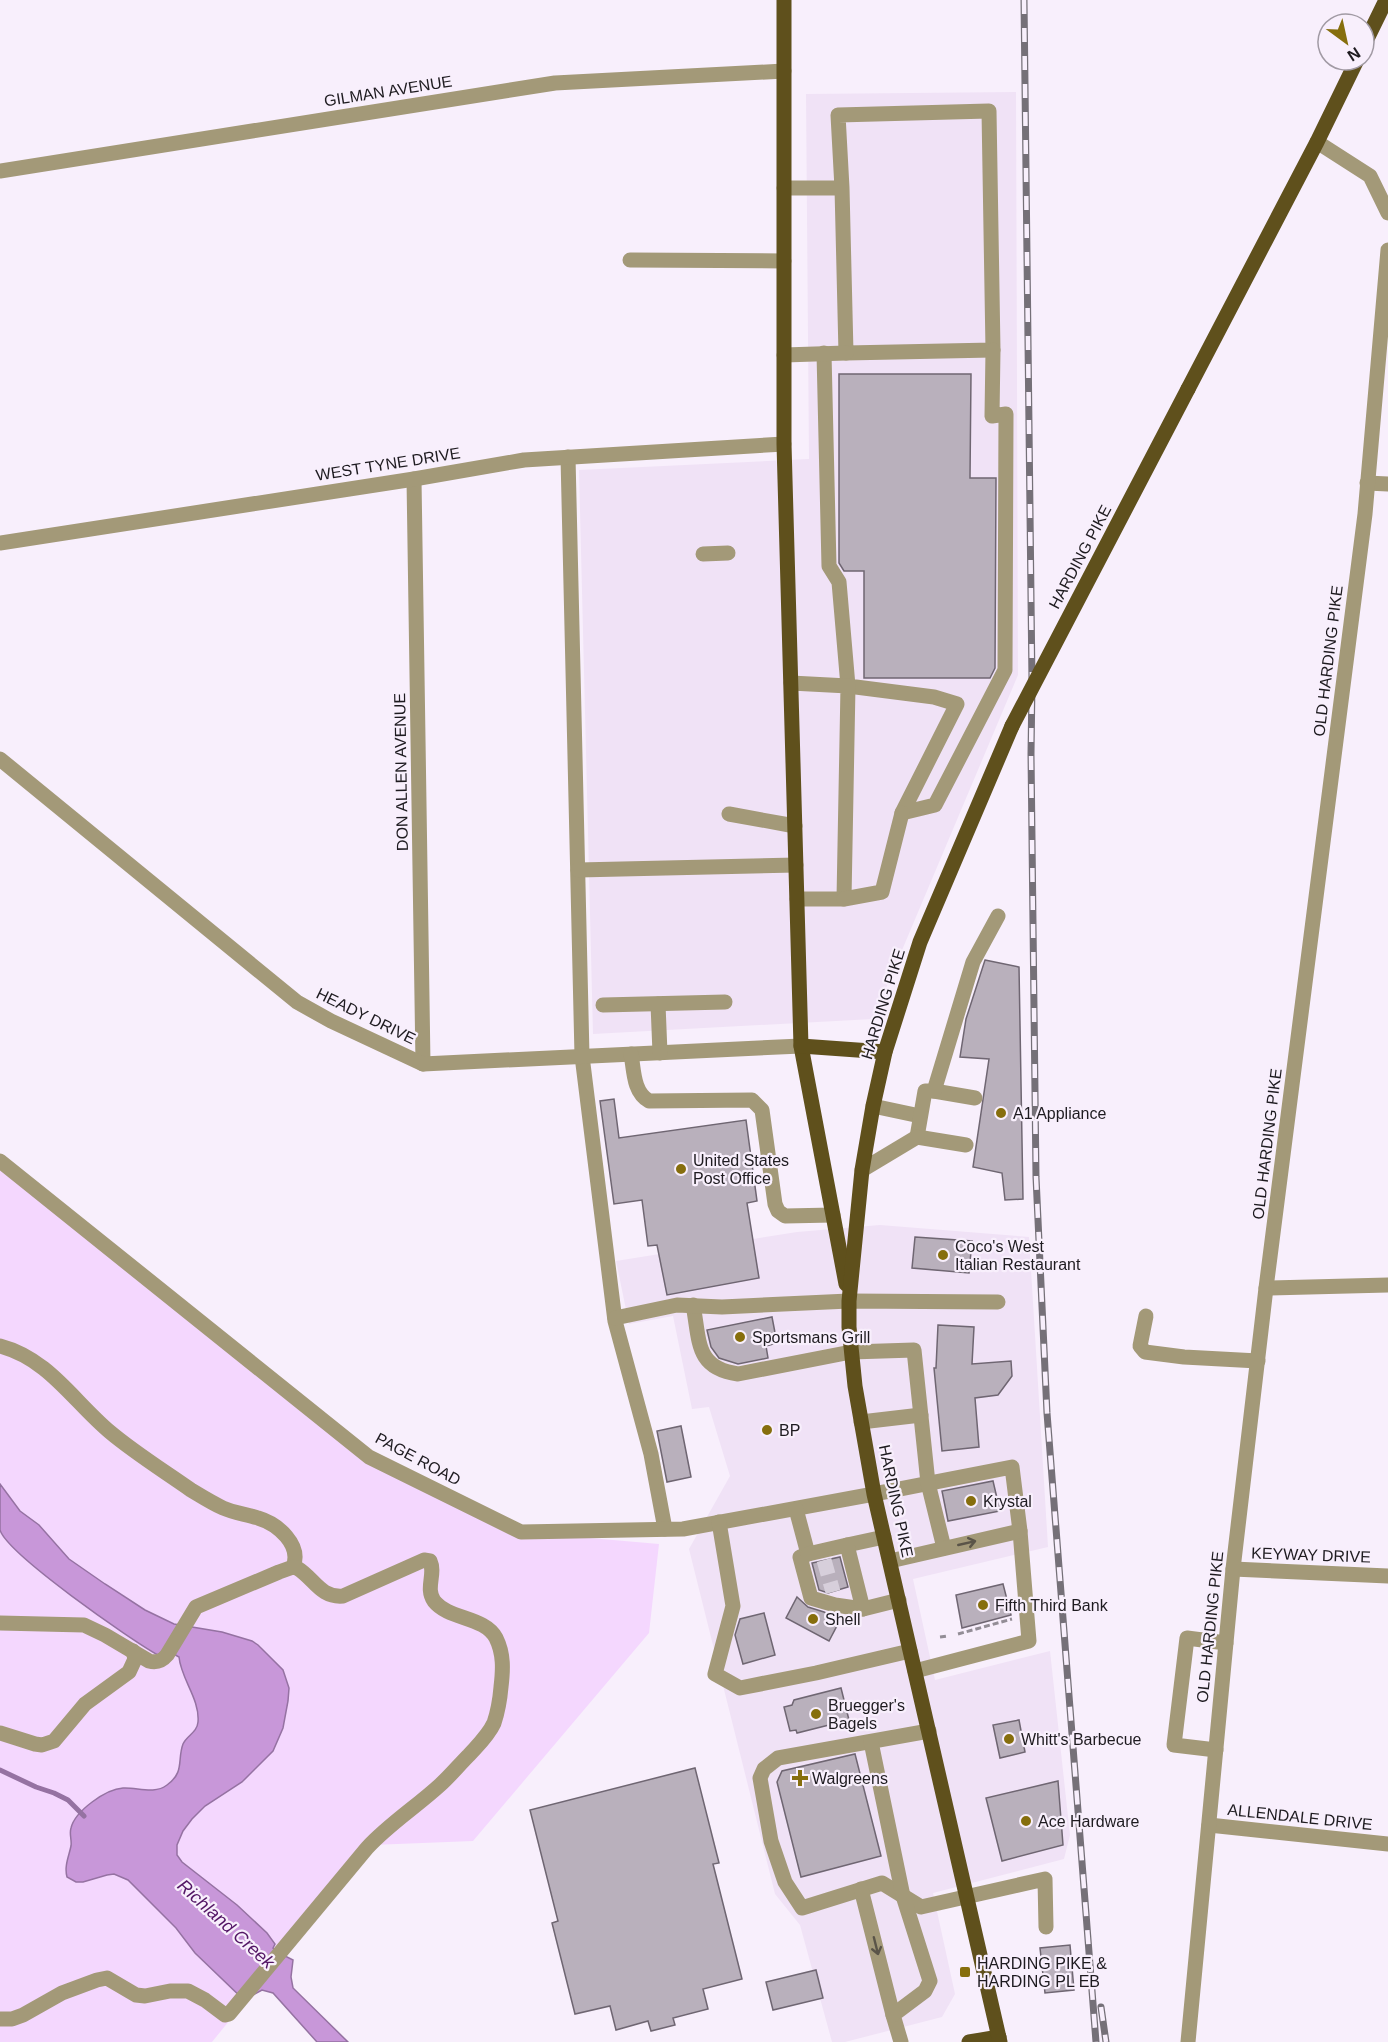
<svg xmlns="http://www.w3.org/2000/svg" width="1388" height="2042" font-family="Helvetica,sans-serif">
<rect width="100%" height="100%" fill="#f8effc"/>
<g fill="#f0e2f6">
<polygon points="1016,92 1018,675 873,1019 593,1034 579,470 809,459 806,94"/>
<polygon points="880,1225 1029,1237 1048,1547 913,1579 935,1680 1050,1651 1070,1835 1064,1859 933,1893 955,1994 942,2017 845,2042 832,2042 800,1925 775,1894 689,1549 730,1476 709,1407 692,1409 673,1316 629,1324 616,1261 797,1232"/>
</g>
<polygon fill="#f4d7fe" points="0,1161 369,1457 521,1532 659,1544 649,1633 473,1841 372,1845 212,2042 0,2042"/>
<path fill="#c897d9" stroke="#9572a2" stroke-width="1.5" d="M0,1484L20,1511L39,1525L69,1559L105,1584L145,1610L174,1624L222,1632L252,1641L258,1645L283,1670L289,1688L288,1701L283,1728L273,1751L242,1782L205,1806L192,1819L183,1831L177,1845V1855L182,1862L237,1905L267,1933L275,1944L273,1948L277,1952L293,1960L291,1977L293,1988L348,2042H317L273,1993L262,1990L244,2000L195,1953L176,1928L128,1880L114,1874L107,1875L83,1882H76L67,1877C64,1866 69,1856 71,1846C72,1840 69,1834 71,1828C75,1811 106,1789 123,1788C137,1787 154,1795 167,1785C185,1772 177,1760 183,1744C187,1735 197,1733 198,1722C200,1699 181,1679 179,1657L165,1649L158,1655C131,1640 7,1554 0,1530C0,1521 0,1495 0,1484Z"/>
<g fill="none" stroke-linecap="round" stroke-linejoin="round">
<polyline stroke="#9572a2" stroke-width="5" points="0,1770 36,1787 54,1793 68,1800 84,1816"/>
</g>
<g fill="#b9b0bc" stroke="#6f6672" stroke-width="1.5">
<polygon points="839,374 971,374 970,478 996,478 995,668 990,678 864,678 864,571 844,571 839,563"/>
<polygon points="985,960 1019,967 1023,1199 1005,1200 1002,1173 973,1167 989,1059 960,1057 966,1019"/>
<polygon points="614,1099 619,1138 746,1120 757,1201 747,1203 759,1278 667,1295 657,1245 648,1246 642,1200 614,1204 600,1101"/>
<polygon points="915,1237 972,1241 969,1273 912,1268"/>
<polygon points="772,1317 777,1343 766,1346 768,1358 738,1364 719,1358 711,1347 707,1330"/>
<polygon points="938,1325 974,1327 972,1364 1011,1361 1012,1376 998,1395 975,1398 979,1447 942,1451 934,1368 936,1368"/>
<polygon points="681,1426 691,1477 667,1482 657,1431"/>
<polygon points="993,1481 1000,1511 948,1521 942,1491"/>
<polygon points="840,1557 848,1587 828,1593 819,1590 812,1563"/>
<polygon points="1003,1584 1011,1615 962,1628 956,1595"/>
<polygon points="797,1597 808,1607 824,1612 840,1620 829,1641 786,1618"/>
<polygon points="764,1613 775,1655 743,1664 735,1635 740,1619"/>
<polygon points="841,1688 849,1720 797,1733 796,1730 790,1731 784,1707 792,1705 794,1700"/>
<polygon points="1019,1720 1025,1752 1000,1758 993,1725"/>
<polygon points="855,1754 881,1856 801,1877 777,1782 782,1771"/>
<polygon points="695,1768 719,1863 713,1864 742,1979 703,1989 708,2009 673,2018 675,2025 651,2031 648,2021 616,2030 610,2006 575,2014 552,1923 558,1921 530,1810"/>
<polygon points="1058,1781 1063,1845 1002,1861 986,1798"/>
<polygon points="1070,1945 1074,1990 1045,1993 1040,1948"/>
<polygon points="816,1970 823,1998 773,2010 766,1982"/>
</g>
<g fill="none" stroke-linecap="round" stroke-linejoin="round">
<polyline stroke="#d7cfdb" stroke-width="15" stroke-dasharray="15 8" stroke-linecap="butt" points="824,1560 833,1592"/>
<g stroke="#938d96" stroke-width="3" stroke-dasharray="6 3" stroke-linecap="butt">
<polyline points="958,1634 1012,1619"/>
<polyline points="940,1637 947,1636"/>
</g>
<g stroke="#a39978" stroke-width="15">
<polyline points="1317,142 1370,176 1388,213"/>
<polyline points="0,171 555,83 784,71"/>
<polyline points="784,188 842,188 838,115 989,111 993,350 846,353 842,188"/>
<polyline points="630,260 784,261"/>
<polyline points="824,353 829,566 839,582 848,686 934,697 957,704 902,813 935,805 1005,670 1006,414 992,416 993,350"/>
<polyline points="784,355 846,353"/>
<polyline points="568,457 582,1056 615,1321 651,1454 665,1529"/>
<polyline points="414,479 423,1064"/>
<polyline points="1367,483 1388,484"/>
<polyline points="0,543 414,479 524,460 784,444"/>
<polyline points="703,554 728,553"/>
<polyline points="791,683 848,686 844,899 797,899"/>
<polyline points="0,759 297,1002 331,1021 423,1064 801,1046"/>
<polyline points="729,814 795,826"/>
<polyline points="578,870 796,865"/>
<polyline points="844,899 882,892 902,813"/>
<polyline points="658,1004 660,1053"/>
<polyline points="603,1005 725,1002"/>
<path d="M631,1054C634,1070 633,1092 649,1101L752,1100L762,1110L775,1204L778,1211L785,1216L833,1215"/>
<polyline points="934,1091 975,1098"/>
<polyline points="873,1106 920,1116"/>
<polyline points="966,1145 917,1137 925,1091 934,1091 973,962 998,916"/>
<polyline points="0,1161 369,1457 521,1532 683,1529 874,1494 1012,1467 1020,1531 1029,1641 915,1671"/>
<polyline points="862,1170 917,1137"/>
<polyline points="1266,1288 1388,1285"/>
<path d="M693,1305C700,1341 695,1368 738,1374L851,1352L914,1350L928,1483L944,1548"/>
<polyline points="1146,1316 1140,1346 1145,1352 1184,1357 1258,1361"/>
<polyline points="615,1318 677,1305 722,1307 849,1301 998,1302"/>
<path d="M0,1346C49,1359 73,1401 110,1432C135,1453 164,1471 191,1490C201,1496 212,1503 223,1508C234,1513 246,1514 258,1518C278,1524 302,1545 293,1567"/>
<polyline points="861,1422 921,1415"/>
<polyline points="796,1509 808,1554 800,1557 811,1598 835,1605 863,1609 899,1600"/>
<polyline points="719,1522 733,1606 715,1674 740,1688 816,1673 910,1651"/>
<polyline points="847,1545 884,1537"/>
<polyline points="808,1554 847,1545 863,1609"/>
<polyline points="890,1561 1020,1531"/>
<polyline points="1233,1569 1388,1576"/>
<path d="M0,1623L84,1625L105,1635L149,1661C157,1663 162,1661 167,1655L196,1607L279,1572L293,1567L297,1568C314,1578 320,1598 343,1596L424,1560L430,1561C436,1574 425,1588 434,1601C449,1620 484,1616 496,1638C504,1654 503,1670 501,1687C500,1699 498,1711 494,1723C488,1736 478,1745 469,1755C459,1765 450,1776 440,1785C416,1807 389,1824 367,1848L229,2014L225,2015L205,2000L188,1991H170L145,1996L136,1995L107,1978L97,1980L62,1993L23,2015L12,2019H0"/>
<polyline points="929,1731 778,1758 764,1769 760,1778 771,1841 785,1882 802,1908 882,1883 921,1907 1045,1879 1046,1927"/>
<polyline points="0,1733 35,1744 42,1745 54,1741 85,1704 129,1672 135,1659 133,1651"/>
<polyline points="871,1742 903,1896 930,1981 925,1991 893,2015 901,2042"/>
<polyline points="1216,1750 1174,1745 1187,1638 1226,1643"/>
<polyline points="1209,1825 1388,1844"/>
<polyline points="861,1889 893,2015"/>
<polyline points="1188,2042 1233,1569 1266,1288 1365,514 1388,250"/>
</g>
<g stroke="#5f501c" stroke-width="15">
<polyline points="784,0 784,444 801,1046 846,1284"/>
<polyline points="1364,45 1386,0"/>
<polyline points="1188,389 1317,142 1357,60"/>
<polyline points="801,1046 885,1052"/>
<polyline points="969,2042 999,2037"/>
<polyline points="1000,2042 874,1494 855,1386 849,1327 849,1301 862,1170 873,1106 885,1052 920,942 1012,726"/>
</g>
<defs>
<g id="rail">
<polyline points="1024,0 1032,683 1031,754 1036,1177 1047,1413 1096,2042"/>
<polyline points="1101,2007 1106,2042"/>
</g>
</defs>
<use href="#rail" stroke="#757078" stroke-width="7"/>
<use href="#rail" stroke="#f8effc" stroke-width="4.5" stroke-dasharray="14" stroke-linecap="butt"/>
<polyline stroke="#5f501c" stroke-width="15" points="1012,726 1188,389"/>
</g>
<defs><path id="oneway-shaft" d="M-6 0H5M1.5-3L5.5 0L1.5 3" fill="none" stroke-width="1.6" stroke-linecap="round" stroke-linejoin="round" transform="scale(1.5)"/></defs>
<g stroke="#5a5448">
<use href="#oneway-shaft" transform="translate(967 1543) rotate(-13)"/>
<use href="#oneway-shaft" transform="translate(876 1946) rotate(76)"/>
</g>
<g fill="#866e0d" stroke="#f8effc" stroke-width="2">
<circle cx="1001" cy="1113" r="6"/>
<circle cx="681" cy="1169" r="6"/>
<circle cx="943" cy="1255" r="6"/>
<circle cx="740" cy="1337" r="6"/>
<circle cx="767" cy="1430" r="6"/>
<circle cx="971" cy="1501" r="6"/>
<circle cx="983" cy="1605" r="6"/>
<circle cx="813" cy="1619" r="6"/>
<circle cx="816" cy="1714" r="6"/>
<circle cx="1009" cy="1739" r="6"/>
<path d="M797 1769h6v6h6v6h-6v6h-6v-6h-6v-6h6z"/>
<circle cx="1026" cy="1821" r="6"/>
<rect x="959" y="1966" width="12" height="12" rx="3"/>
</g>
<g text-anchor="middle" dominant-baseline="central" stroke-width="4.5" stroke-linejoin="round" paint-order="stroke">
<g font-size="16" fill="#1e1b20" stroke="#f8effc">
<text transform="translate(388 91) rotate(-9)">GILMAN AVENUE</text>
<text transform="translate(388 464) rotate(-9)">WEST TYNE DRIVE</text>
<text transform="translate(1080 557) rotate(-62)">HARDING PIKE</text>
<text transform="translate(1328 661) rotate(-83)">OLD HARDING PIKE</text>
<text transform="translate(401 772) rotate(-91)">DON ALLEN AVENUE</text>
<text transform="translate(883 1004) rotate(-73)">HARDING PIKE</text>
<text transform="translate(366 1016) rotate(26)">HEADY DRIVE</text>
<text transform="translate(1267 1144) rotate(-83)">OLD HARDING PIKE</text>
<text transform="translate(418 1459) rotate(28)">PAGE ROAD</text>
<text transform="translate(896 1501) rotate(78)">HARDING PIKE</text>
<text transform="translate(1311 1555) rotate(2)">KEYWAY DRIVE</text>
<text transform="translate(1210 1627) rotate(-84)">OLD HARDING PIKE</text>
<text transform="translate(1300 1817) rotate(6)">ALLENDALE DRIVE</text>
</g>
<g font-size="16" fill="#1e1b20" stroke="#f8effc" text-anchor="start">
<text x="1013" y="1113">A1 Appliance</text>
<text x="693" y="1160">United States<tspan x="693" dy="18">Post Office</tspan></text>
<text x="955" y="1246">Coco's West<tspan x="955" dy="18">Italian Restaurant</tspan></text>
<text x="752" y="1337">Sportsmans Grill</text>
<text x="779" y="1430">BP</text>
<text x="983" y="1501">Krystal</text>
<text x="995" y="1605">Fifth Third Bank</text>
<text x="825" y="1619">Shell</text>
<text x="828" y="1705">Bruegger's<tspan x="828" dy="18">Bagels</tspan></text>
<text x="1021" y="1739">Whitt's Barbecue</text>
<text x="812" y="1778">Walgreens</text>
<text x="1038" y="1821">Ace Hardware</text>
<text x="977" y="1963">HARDING PIKE &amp;<tspan x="977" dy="18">HARDING PL EB</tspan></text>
</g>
<g font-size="18" font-style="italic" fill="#531665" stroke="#f8effc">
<text transform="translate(226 1924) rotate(42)">Richland Creek</text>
</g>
</g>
<g transform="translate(1346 42) rotate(147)"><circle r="28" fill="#f8effc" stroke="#a19aa4" stroke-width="1.5"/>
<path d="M0-4.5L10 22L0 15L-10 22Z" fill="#866e0d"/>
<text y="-9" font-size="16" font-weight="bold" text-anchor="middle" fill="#1e1b20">N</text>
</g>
</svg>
